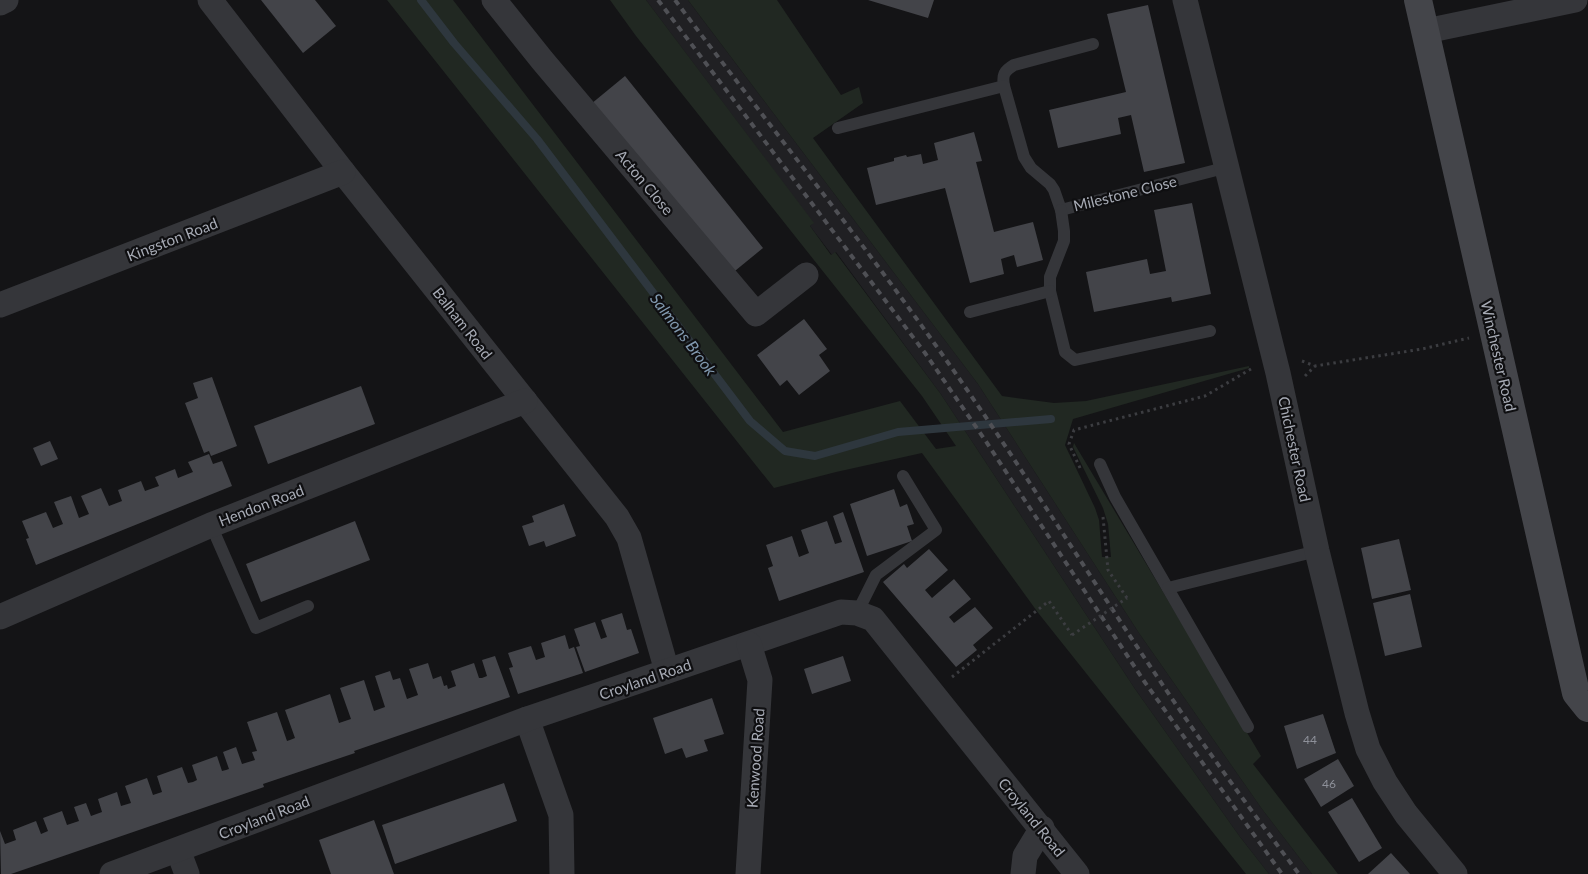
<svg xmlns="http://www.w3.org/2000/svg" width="1588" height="874" font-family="Lato,sans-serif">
<rect width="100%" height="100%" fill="#141416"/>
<polygon fill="#202023" points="646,0 688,0 703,20 978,384 1139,633 1262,809 1312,874 1269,874 1240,837 1135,689 940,393 836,252 832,255 810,226 813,223"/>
<g fill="#212822">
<polygon points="387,0 453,0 783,432 900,401 936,449 956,446 922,396 636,36 610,0 646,0 814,223 810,226 831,255 835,252 940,393 1135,689 1240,837 1269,874 1246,874 1039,614 922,453 836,472 774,488"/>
<polygon points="688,0 777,0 841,95 859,87 863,103 813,138 1002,396 1054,403 1086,401 1249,366 1249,368 1073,419 1065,445 1095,508 1099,520 1102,557 1111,557 1108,524 1103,508 1073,447 1074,443 1261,756 1253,764 1338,874 1312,874 1262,809 1139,633 978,384"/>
</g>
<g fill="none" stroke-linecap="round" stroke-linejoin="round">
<polyline stroke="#2e373e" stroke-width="8" points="421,0 454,43 537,139 750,421 785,451 815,456 898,432 1051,419"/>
</g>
<g fill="#434449">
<polygon points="261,0 315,0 336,26 303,53"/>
<polygon points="868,0 934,0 928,18"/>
<polygon points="1148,5 1185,163 1144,172 1131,115 1118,118 1121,134 1058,148 1049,110 1126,92 1107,14"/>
<polygon points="625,76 763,248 730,275 591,104"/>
<polygon points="974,132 982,161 976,162 994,232 1033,222 1043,260 1017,267 1014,255 1001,259 1004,274 970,283 945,188 876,205 867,168 894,161 894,158 906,155 907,157 921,154 923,164 938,160 934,143"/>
<polygon points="1192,203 1211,294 1172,302 1171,297 1094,312 1086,272 1147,259 1150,274 1166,271 1154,210"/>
<polygon points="804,319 827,349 819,355 830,371 799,395 787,380 780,386 757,355"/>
<polygon points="212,377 237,446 211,456 209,451 204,453 185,403 198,398 193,383"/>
<polygon points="361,386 375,424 268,464 254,426"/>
<polygon points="50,441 58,459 41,466 33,448"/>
<polygon points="209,454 213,464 222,461 232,486 36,565 26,539 29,538 22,521 46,512 53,528 63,524 54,502 71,496 79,518 89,514 81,496 101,488 109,506 122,501 118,490 141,481 145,491 159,486 155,477 175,469 178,478 193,472 188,462"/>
<polygon points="894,489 900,507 907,504 914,524 907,526 912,541 867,556 850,504"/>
<polygon points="564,504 576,536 546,547 544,541 529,546 522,526 534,522 532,516"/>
<polygon points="843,512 864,572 779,601 768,568 773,566 766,545 792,536 799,557 809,553 801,530 827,521 835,544 842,542 833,516"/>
<polygon points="355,521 370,560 261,602 246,564"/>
<polygon points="1399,539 1411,590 1372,599 1361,548"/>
<polygon points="929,549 948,570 925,590 932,598 954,579 971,599 949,617 954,623 975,607 993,628 973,645 977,650 956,667 883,582 904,564 907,568"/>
<polygon points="1410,594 1422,647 1385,656 1373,603"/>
<polygon points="622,613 627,630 631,629 639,653 585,672 576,647 580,646 574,629 595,622 601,639 607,637 601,620"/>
<polygon points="565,635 569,649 574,647 583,673 518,694 509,668 513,667 508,653 531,646 536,660 545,657 541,643"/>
<polygon points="495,656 510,697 354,751 355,753 263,784 264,787 235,797 11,874 1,874 0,831 5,844 16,840 13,830 36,821 41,834 48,831 43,818 62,811 67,825 79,821 74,807 86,803 91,816 102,812 98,799 117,792 121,806 131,803 125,786 147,778 153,795 162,792 157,776 182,767 188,783 193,782 197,780 192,765 217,756 222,771 226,770 229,769 223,752 236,747 242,764 255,760 252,752 257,751 247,722 277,712 287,741 290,740 295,738 285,710 330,694 339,723 351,719 340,688 364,680 374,711 385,707 375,676 390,671 393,680 400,678 407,699 418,695 409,669 428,663 433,679 441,676 444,686 447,685 448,689 456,686 451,671 474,663 479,678 482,678 487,676 482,660"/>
<polygon points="843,656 851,681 812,694 804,669"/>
<polygon points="712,698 724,734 704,740 708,751 686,758 682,748 665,754 653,718"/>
<polygon points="1323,714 1336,753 1297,769 1284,726"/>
<polygon points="1338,759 1354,786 1321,807 1304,779"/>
<polygon points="504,783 517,821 395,864 382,825"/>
<polygon points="1352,798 1382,848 1359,862 1328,812"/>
<polygon points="374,820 394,874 331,874 319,840"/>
<polygon points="1391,853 1410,874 1368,874"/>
</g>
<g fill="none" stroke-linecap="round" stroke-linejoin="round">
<g stroke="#3c3d41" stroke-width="3" stroke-dasharray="2.5 4" stroke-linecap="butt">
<polyline points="1302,361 1315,366 1422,349 1469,338"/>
<polyline points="1305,376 1315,366"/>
<polyline points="1080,468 1069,444 1074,430 1205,396 1251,369"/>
<polyline points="1103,517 1108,570 1127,598"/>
<polyline points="952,677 1049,601 1072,635"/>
</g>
<g stroke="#35363a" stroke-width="12">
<path d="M1004,86C1002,75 1004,71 1014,65L1093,44"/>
<polyline points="838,128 1004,86 1024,157 1031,168 1050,184 1054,190 1061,210 1228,167"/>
<polyline points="1061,210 1064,231 1064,241 1050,277 1050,291 1065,352 1075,360 1210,331"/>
<polyline points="970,312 1050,291"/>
<polyline points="1100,464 1115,497 1248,727"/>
<polyline points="211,525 256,628 308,606"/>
<polyline points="1168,588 1317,551"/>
<polyline points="857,613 876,575 936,530 903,476"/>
</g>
<g stroke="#35363a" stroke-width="25">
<polyline points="210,0 343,172 617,517 629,538 667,671"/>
<polyline points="494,0 542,60 756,314 806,275"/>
<polyline points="1185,0 1278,373 1317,551 1357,713 1368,749 1385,782 1406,814 1455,874"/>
<polyline points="0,3 6,0"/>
<polyline points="1426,31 1575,0"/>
<polyline points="0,305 343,172"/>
<polyline points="0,617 211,525 525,401"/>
<polyline points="527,719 561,815 562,874"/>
<polyline points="178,850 187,874"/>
<polyline points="112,874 527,719 841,612 857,613 873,619 1077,874"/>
<polyline points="748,874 760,680 749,644"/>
<polyline points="1023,874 1025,856 1042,828"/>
</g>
<polyline stroke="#44454a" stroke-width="28" points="1418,0 1576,693 1588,708"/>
<g stroke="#4f5055" stroke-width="4" stroke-dasharray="6 5" stroke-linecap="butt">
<polyline points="658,0 925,353 985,440 1144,681 1282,874"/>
<path d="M675,0C771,128 872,253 963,384C1029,479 1090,577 1154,672C1200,741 1249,808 1299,874"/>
</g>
<polyline stroke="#3c3d41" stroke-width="3" stroke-dasharray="2.5 4" stroke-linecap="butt" points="1072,635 1127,598"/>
</g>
<g text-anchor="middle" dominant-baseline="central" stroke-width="4.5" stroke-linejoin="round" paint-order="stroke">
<g font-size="12" fill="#8e919a">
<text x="1310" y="739">44</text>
<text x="1329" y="783">46</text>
</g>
<g font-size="15" fill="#a7abb5" stroke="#0f0f11">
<text transform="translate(645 182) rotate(50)">Acton Close</text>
<text transform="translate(1125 193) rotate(-14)">Milestone Close</text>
<text transform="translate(172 239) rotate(-21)">Kingston Road</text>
<text transform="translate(463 323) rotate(52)">Balham Road</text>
<text transform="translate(1499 356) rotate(77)">Winchester Road</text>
<text transform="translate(1295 449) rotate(78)">Chichester Road</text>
<text transform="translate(261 505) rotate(-21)">Hendon Road</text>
<text transform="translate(645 679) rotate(-19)">Croyland Road</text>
<text transform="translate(755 758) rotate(-86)">Kenwood Road</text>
<text transform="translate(264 817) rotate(-21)">Croyland Road</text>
<text transform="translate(1032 817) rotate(51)">Croyland Road</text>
</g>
<g font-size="16" font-style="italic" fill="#8098ae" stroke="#0f0f11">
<text transform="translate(684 334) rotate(53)">Salmons Brook</text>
</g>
</g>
</svg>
